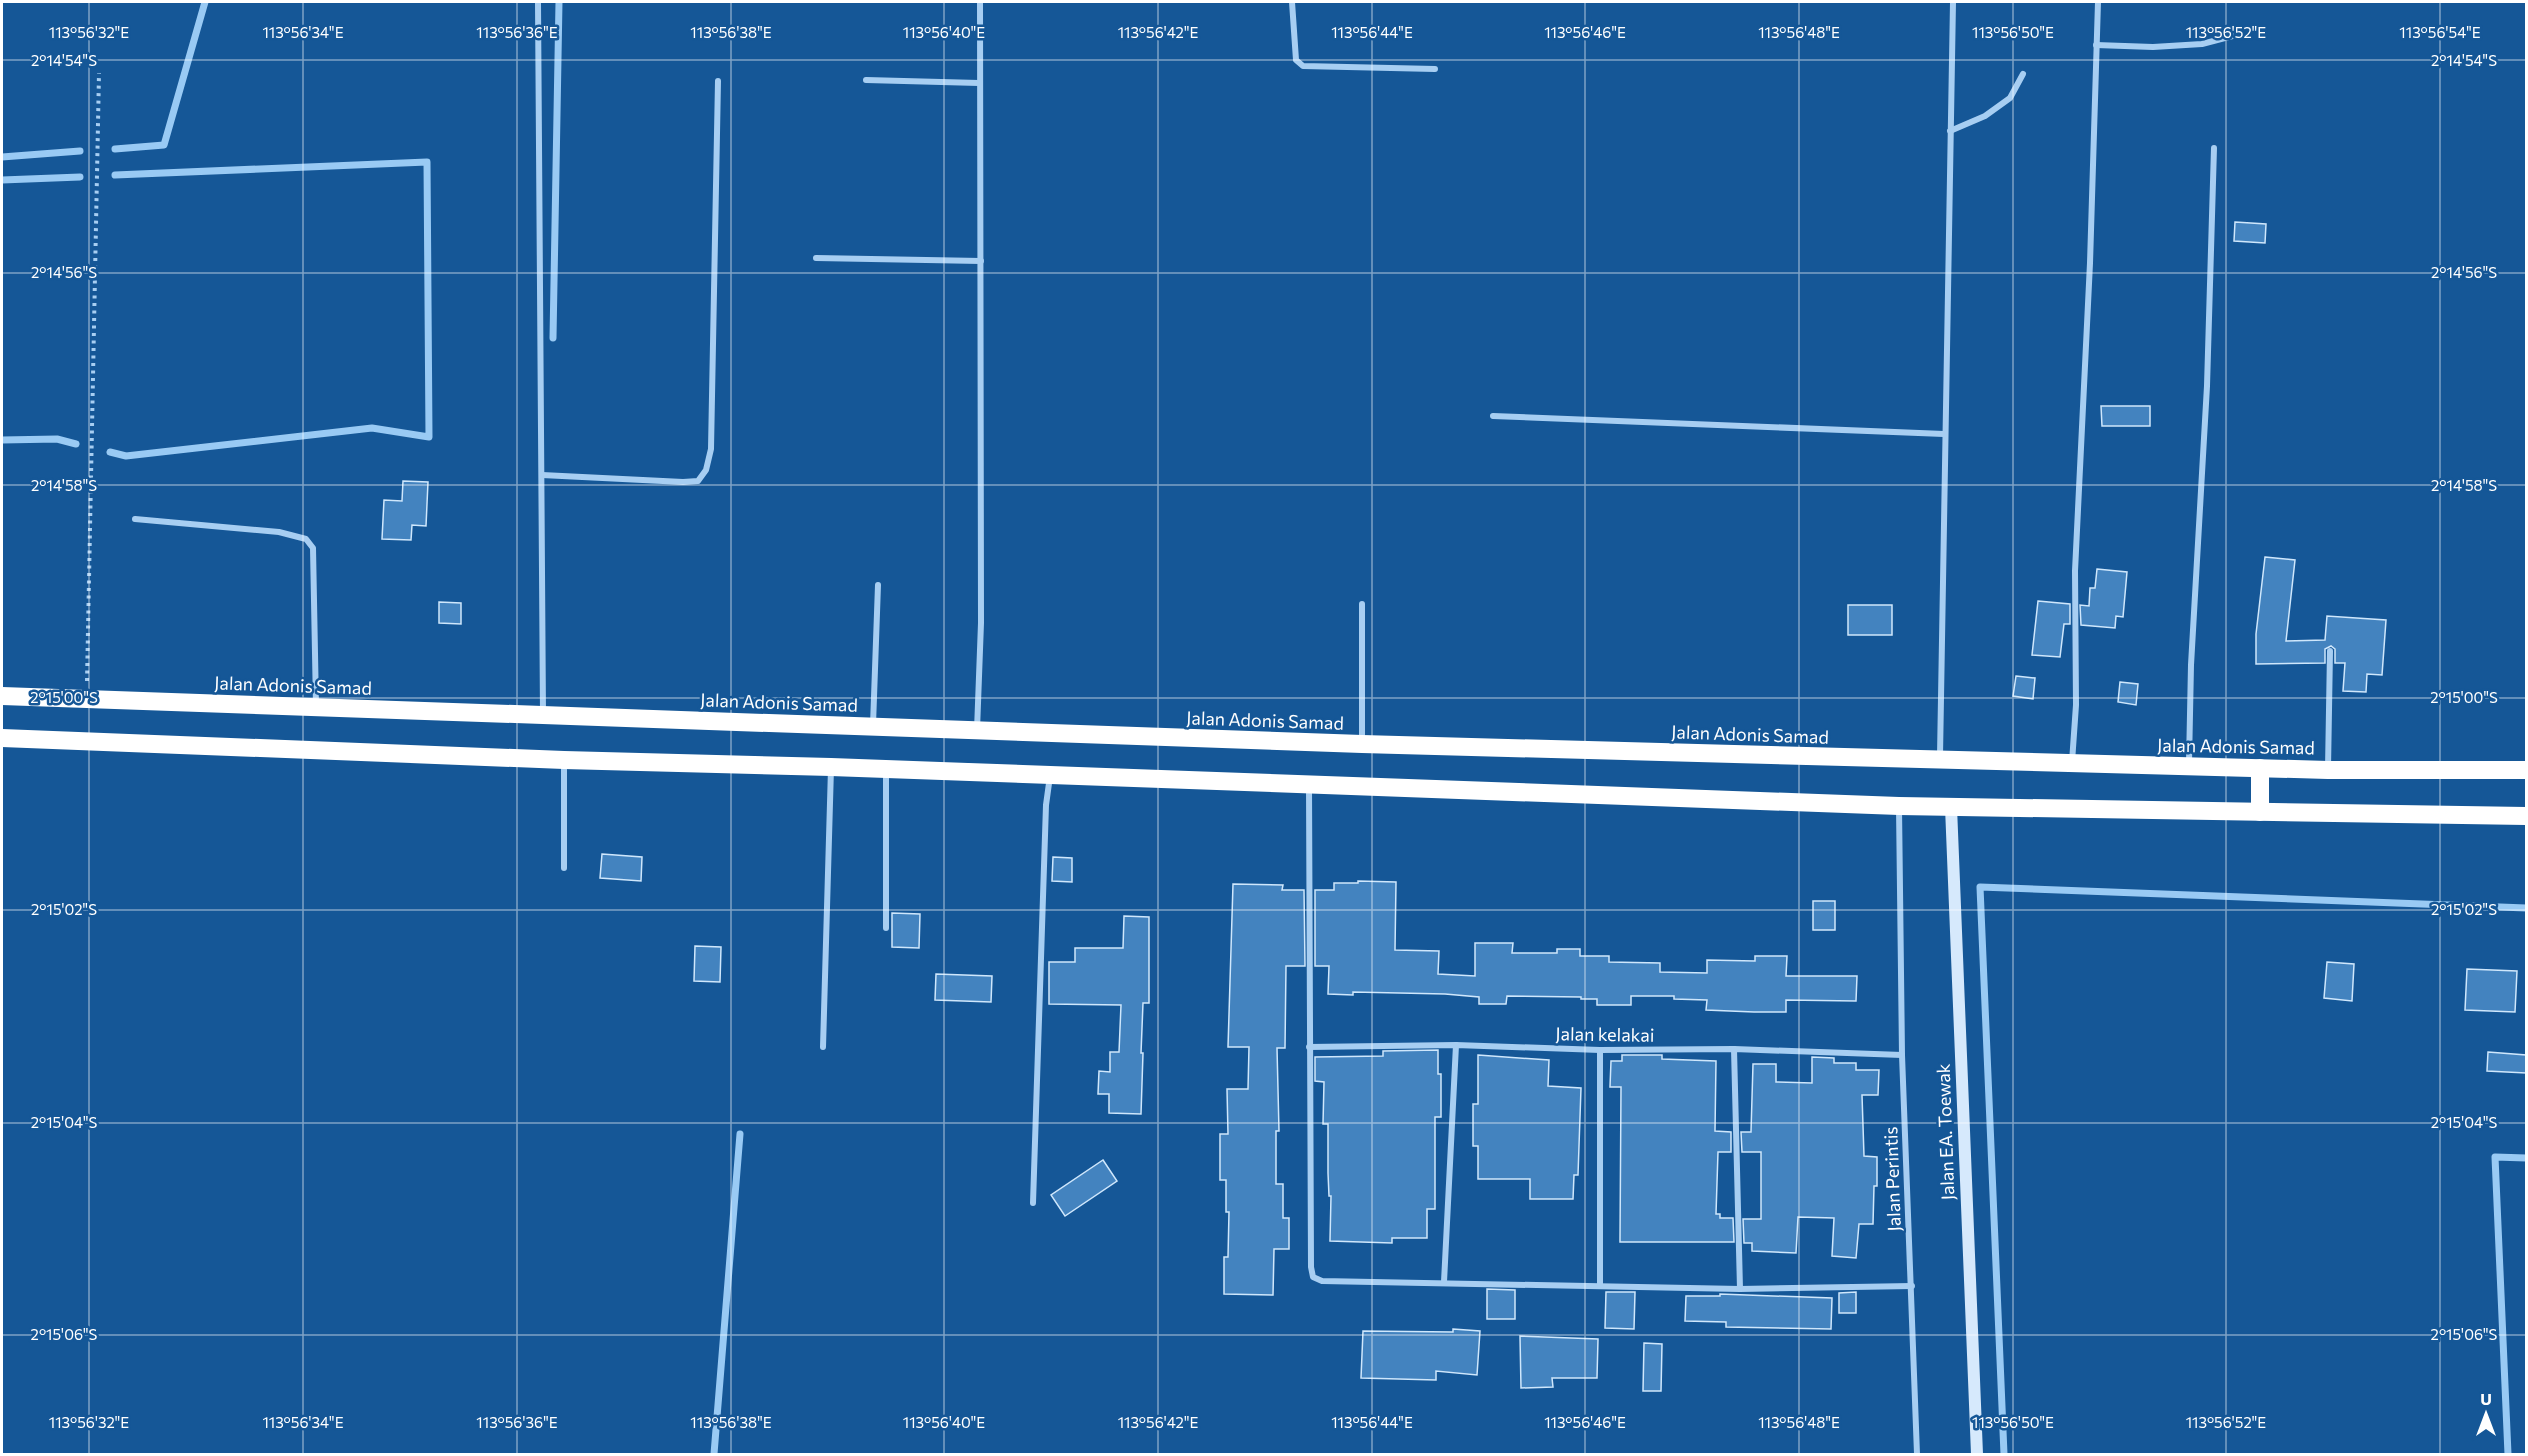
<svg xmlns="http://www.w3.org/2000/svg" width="2528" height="1456" font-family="Commissioner,sans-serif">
<rect width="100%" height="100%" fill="#155797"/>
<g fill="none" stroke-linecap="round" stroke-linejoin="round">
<g stroke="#99caf4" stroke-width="7">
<polyline points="115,149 164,145 205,2"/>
<polyline points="2,157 80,151"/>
<polyline points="2,180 80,177"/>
<polyline points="553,338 559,2"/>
<polyline points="2,440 57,439 76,444"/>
<polyline points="110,452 126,456 372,428 429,437 427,162 115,175"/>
<polyline points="714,1454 740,1134"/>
<polyline points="2004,1454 1980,887 2526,908"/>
<polyline points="2508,1454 2495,1157 2526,1158"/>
</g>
</g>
<g fill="#4383bf" stroke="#cfe7fc" stroke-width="1.5">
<polygon points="2235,222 2266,224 2265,243 2234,241"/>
<polygon points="2101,406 2150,406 2150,426 2102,426"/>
<polygon points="403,481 428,482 426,526 412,525 411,540 382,539 384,500 402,501"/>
<polygon points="2265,557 2295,560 2286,641 2325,640 2327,616 2386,620 2382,675 2367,674 2366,692 2343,691 2345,663 2335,663 2335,649 2331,646 2325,649 2325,663 2256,664 2256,634"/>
<polygon points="2097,569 2127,572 2123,617 2116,616 2115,628 2081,625 2080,605 2089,606 2090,588 2095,588"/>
<polygon points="2038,601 2070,604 2070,624 2064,624 2060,657 2032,655"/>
<polygon points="439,602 461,603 461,624 439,623"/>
<rect x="1848" y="605" width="44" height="30"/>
<polygon points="2016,676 2035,678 2033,699 2013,696"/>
<polygon points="2120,682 2138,684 2136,705 2118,702"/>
<polygon points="602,854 642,857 641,881 600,878"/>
<polygon points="1053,857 1072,858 1072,882 1052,881"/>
<polygon points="1358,881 1396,882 1395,950 1439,951 1438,974 1475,976 1475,943 1513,943 1512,953 1557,953 1557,949 1580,949 1580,956 1609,956 1609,962 1660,963 1660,972 1707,973 1707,960 1755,961 1755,956 1787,956 1786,976 1857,976 1856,1001 1786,1000 1786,1012 1754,1012 1706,1010 1707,1000 1674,999 1674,996 1631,996 1631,1005 1597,1005 1597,999 1581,999 1581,997 1507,996 1506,1004 1479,1004 1479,997 1445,994 1353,992 1353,995 1328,994 1329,966 1315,966 1315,890 1334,890 1334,883 1358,883"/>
<polygon points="1233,884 1283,885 1282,890 1304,890 1305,966 1286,966 1285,1048 1277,1048 1279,1131 1276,1131 1276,1184 1283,1184 1283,1218 1289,1218 1289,1249 1274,1249 1273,1295 1224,1294 1224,1257 1228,1257 1229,1212 1226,1212 1226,1180 1220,1180 1220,1134 1228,1134 1227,1089 1248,1089 1249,1047 1228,1047"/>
<rect x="1813" y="901" width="22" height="29"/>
<polygon points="892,913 920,914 919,948 892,947"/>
<polygon points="1124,916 1149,917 1149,1003 1143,1003 1141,1053 1143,1053 1141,1114 1109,1113 1109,1094 1098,1094 1099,1071 1110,1072 1110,1052 1119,1052 1121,1005 1049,1004 1049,962 1075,962 1075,948 1123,948"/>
<polygon points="695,946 721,947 720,982 694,981"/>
<polygon points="2327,962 2354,964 2352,1001 2324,998"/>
<polygon points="2467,969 2517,971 2515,1012 2465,1010"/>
<polygon points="936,974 992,976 991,1002 935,1000"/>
<polygon points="1438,1050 1438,1074 1441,1074 1441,1117 1435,1117 1435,1209 1427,1209 1427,1238 1392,1238 1392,1243 1330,1241 1331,1196 1329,1196 1328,1173 1328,1124 1323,1124 1324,1082 1315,1081 1315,1057 1383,1056 1383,1051"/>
<polygon points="2488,1052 2526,1055 2526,1073 2487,1071"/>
<polygon points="1478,1055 1549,1060 1548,1086 1581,1088 1578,1175 1574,1175 1573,1199 1530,1199 1530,1179 1478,1179 1478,1146 1473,1146 1473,1104 1478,1104"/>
<polygon points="1622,1055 1662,1055 1662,1059 1716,1061 1715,1131 1731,1132 1731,1152 1718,1152 1716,1214 1720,1214 1720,1218 1733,1218 1734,1242 1620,1242 1621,1087 1610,1087 1611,1061 1622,1061"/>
<polygon points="1812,1057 1834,1058 1834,1063 1856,1063 1856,1070 1879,1070 1878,1095 1862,1095 1864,1156 1877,1157 1877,1186 1874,1186 1873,1224 1859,1224 1856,1258 1832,1256 1834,1218 1798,1217 1796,1253 1752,1251 1752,1243 1744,1243 1743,1219 1761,1219 1761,1152 1742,1152 1741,1132 1751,1132 1753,1064 1776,1064 1776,1082 1812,1083"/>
<polygon points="1103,1160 1117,1181 1065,1216 1051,1195"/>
<polygon points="1487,1289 1515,1290 1515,1319 1487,1319"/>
<polygon points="1606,1292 1635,1292 1634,1329 1605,1328"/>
<polygon points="1856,1292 1856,1313 1839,1313 1839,1293"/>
<polygon points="1720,1294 1832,1298 1831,1329 1726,1327 1726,1322 1685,1321 1686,1296 1720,1296"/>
<polygon points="1453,1329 1480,1331 1477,1375 1436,1371 1436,1380 1361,1378 1363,1331 1453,1332"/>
<polygon points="1520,1336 1598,1339 1597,1378 1552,1378 1553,1387 1521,1388"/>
<polygon points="1644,1343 1662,1344 1661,1391 1643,1391"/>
</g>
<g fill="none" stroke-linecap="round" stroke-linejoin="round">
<polyline stroke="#a7cef2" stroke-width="4" stroke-dasharray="3 4.5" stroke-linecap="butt" points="87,681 99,73"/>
<g stroke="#a7cef2" stroke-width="6">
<polyline points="1292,2 1296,60 1303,66 1435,69"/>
<polyline points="538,3 543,714"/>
<polyline points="2096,45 2153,47 2202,44 2240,34"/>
<polyline points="866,80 979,83"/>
<polyline points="1950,131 1985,116 2010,98 2023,74"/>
<polyline points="816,258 981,261"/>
<polyline points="1493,416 1944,434"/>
<polyline points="542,475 683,482 698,481 706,470 711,449 718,81"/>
<polyline points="135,519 279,532 306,539 313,548 316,706"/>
<polyline points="873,725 878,585"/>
<polyline points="977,730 981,623 980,2"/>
<polyline points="1362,741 1362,604"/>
<polyline points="1940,756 1953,2"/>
<polyline points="2072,762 2076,705 2075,571 2090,263 2098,2"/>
<polyline points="2189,763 2191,665 2207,386 2214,148"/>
<polyline points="2328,769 2330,651"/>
<polyline points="1309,786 1311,1267 1313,1277 1322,1281 1740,1289 1912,1286"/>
<polyline points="1899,807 1902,1055 1917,1454"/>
<polyline points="564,868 564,761"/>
<polyline points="886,928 886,770"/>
<polyline points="823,1047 831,768"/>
<polyline points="1309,1047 1456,1045 1600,1050 1734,1049 1902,1055"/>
<polyline points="1734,1049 1740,1289"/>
<polyline points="1600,1050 1600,1285"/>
<polyline points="1033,1203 1046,805 1050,776"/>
<polyline points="1444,1282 1456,1045"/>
</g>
<polyline stroke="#d6e9fc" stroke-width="12" points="1951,807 1977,1454"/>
<g stroke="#fff" stroke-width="18">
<polyline points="2,696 1362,744 2328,770 2526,770"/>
<polyline points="2,738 564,760 831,767 1899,806 2526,816"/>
<polyline points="2260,812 2260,768"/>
</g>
</g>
<path fill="none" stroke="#fff" stroke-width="1.5" stroke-opacity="0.45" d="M89,2V1454M303,2V1454M517,2V1454M731,2V1454M944,2V1454M1158,2V1454M1372,2V1454M1585,2V1454M1799,2V1454M2013,2V1454M2226,2V1454M2440,2V1454M2,60H2526M2,273H2526M2,485H2526M2,698H2526M2,910H2526M2,1123H2526M2,1335H2526"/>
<g text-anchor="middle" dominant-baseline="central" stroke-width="5" stroke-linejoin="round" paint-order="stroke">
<g font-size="18" fill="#fff" stroke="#155797">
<text transform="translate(293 685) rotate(2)">Jalan Adonis Samad</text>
<text transform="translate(779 702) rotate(2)">Jalan Adonis Samad</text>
<text transform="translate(1265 720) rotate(2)">Jalan Adonis Samad</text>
<text transform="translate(1750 734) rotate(2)">Jalan Adonis Samad</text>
<text transform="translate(2236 746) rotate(1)">Jalan Adonis Samad</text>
<text transform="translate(1605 1034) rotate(1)">Jalan kelakai</text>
<text transform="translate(1945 1132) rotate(-92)">Jalan EA. Toewak</text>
<text transform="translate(1892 1179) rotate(-92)">Jalan Perintis</text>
</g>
</g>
<g font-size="15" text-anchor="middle" fill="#fff" stroke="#155797" stroke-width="5" stroke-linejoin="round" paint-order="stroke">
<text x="89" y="38">113°56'32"E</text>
<text x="303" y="38">113°56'34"E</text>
<text x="517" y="38">113°56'36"E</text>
<text x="731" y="38">113°56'38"E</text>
<text x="944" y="38">113°56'40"E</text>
<text x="1158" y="38">113°56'42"E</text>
<text x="1372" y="38">113°56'44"E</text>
<text x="1585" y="38">113°56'46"E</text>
<text x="1799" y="38">113°56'48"E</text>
<text x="2013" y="38">113°56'50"E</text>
<text x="2226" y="38">113°56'52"E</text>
<text x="2440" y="38">113°56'54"E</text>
<text x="64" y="66">2°14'54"S</text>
<text x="2464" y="66">2°14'54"S</text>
<text x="64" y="278">2°14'56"S</text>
<text x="2464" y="278">2°14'56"S</text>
<text x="64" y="491">2°14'58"S</text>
<text x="2464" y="491">2°14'58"S</text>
<text x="64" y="703">2°15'00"S</text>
<text x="2464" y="703">2°15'00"S</text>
<text x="64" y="915">2°15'02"S</text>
<text x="2464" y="915">2°15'02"S</text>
<text x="64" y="1128">2°15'04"S</text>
<text x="2464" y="1128">2°15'04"S</text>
<text x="64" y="1340">2°15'06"S</text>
<text x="2464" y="1340">2°15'06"S</text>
<text x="89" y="1428">113°56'32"E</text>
<text x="303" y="1428">113°56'34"E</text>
<text x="517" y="1428">113°56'36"E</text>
<text x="731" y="1428">113°56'38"E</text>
<text x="944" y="1428">113°56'40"E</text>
<text x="1158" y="1428">113°56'42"E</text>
<text x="1372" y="1428">113°56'44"E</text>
<text x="1585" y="1428">113°56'46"E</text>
<text x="1799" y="1428">113°56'48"E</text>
<text x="2013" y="1428">113°56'50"E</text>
<text x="2226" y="1428">113°56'52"E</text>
</g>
<rect width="2528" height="1456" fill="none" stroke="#ffffff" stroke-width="6"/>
<g transform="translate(2486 1414)" stroke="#155797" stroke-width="4.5" paint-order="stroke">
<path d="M0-4.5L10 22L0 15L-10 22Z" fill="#ffffff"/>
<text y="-9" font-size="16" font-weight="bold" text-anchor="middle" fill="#ffffff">U</text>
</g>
</svg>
